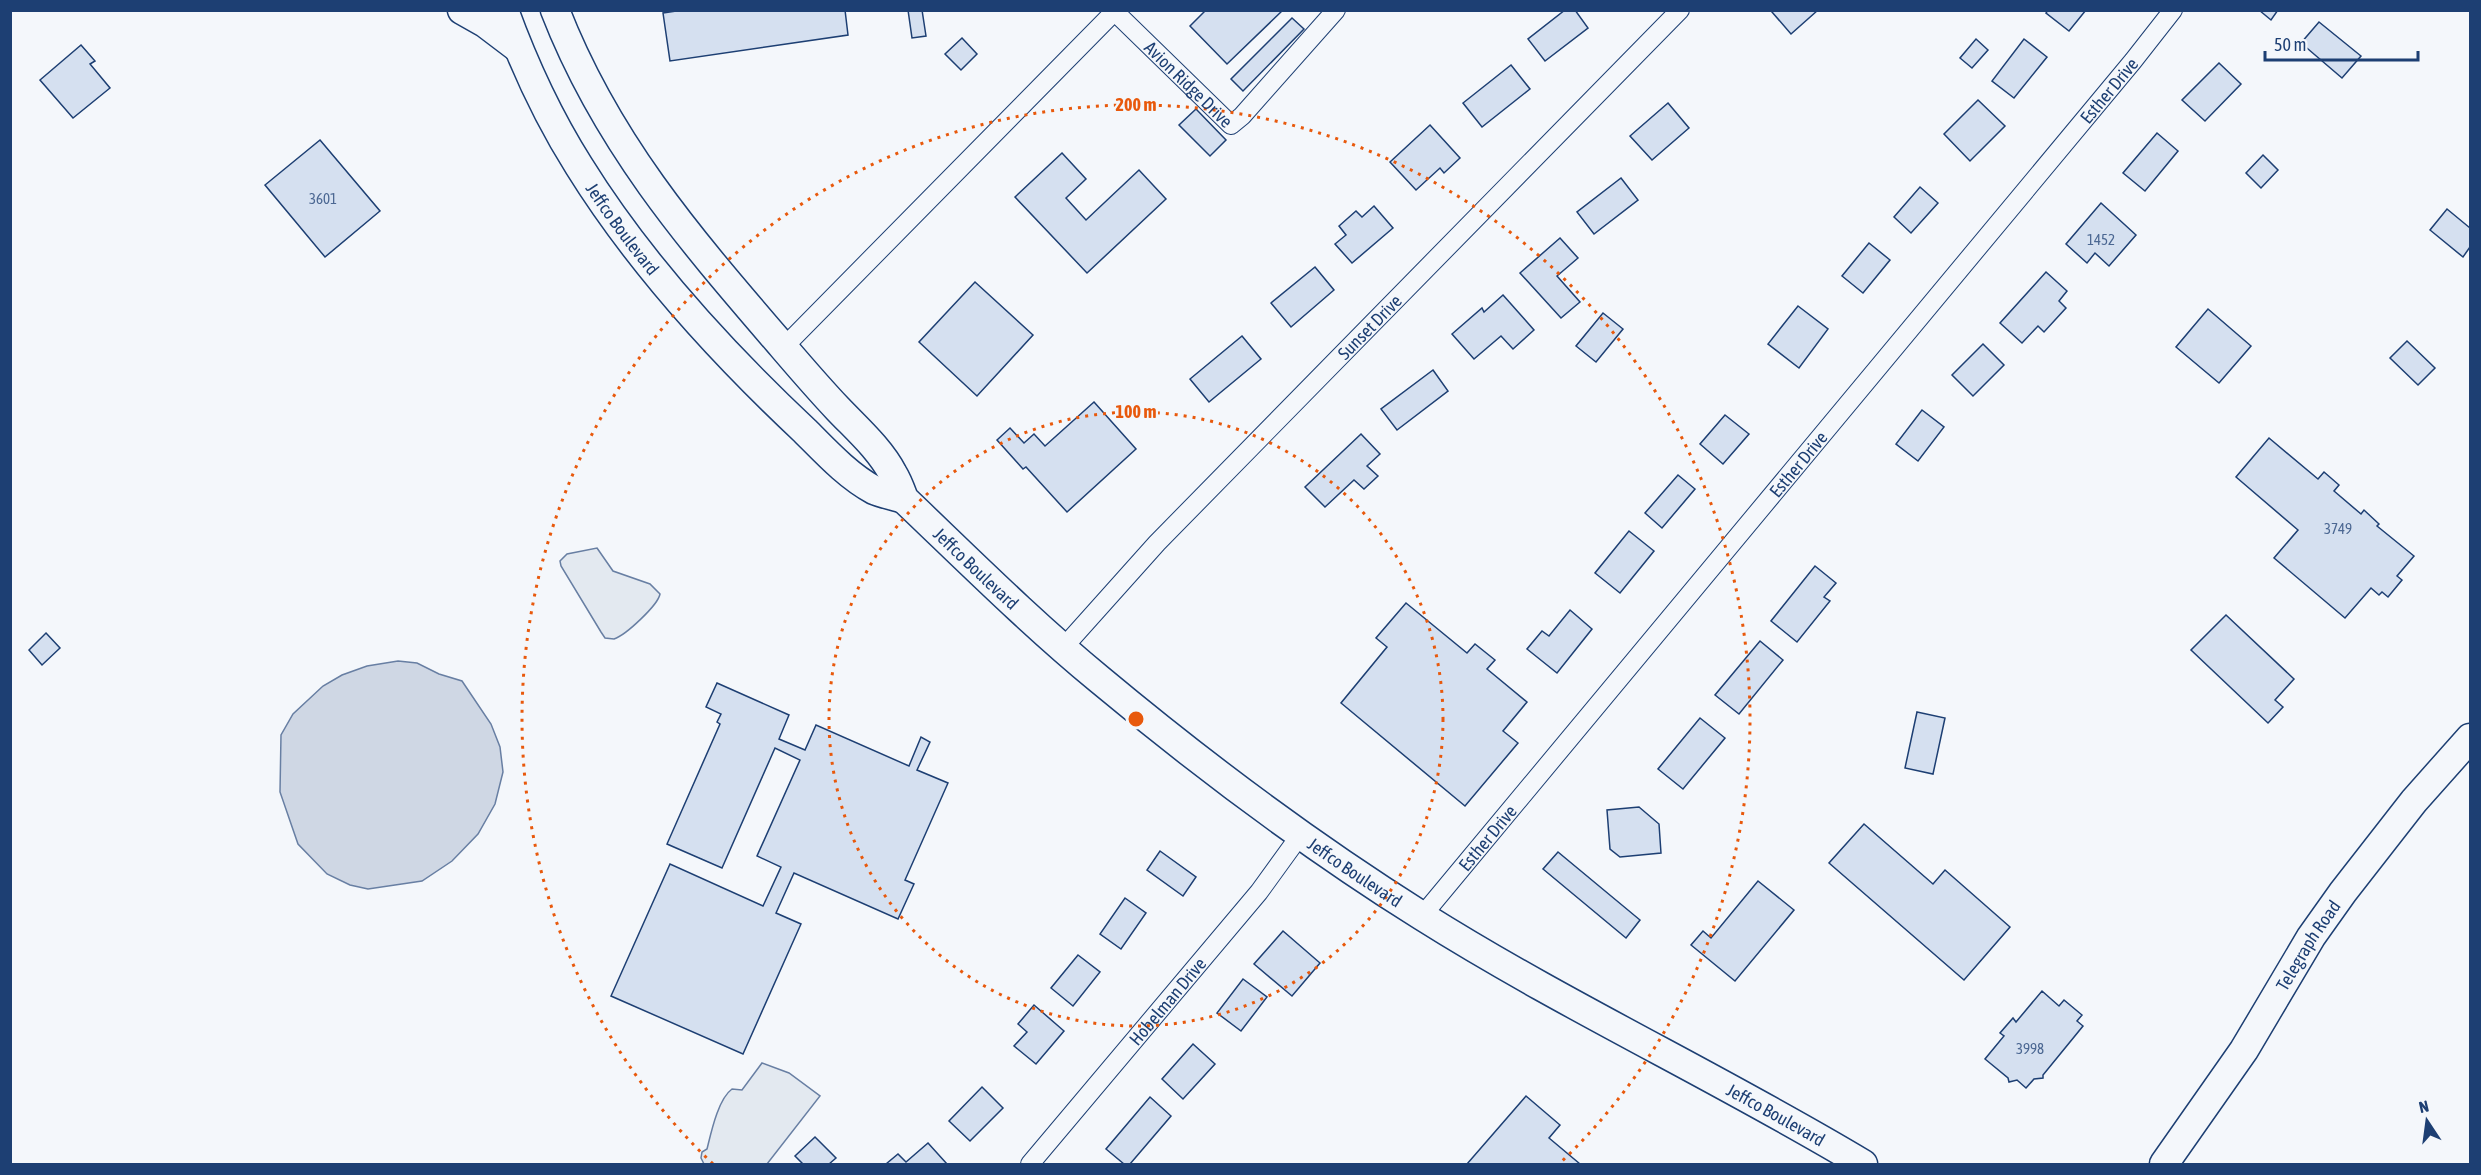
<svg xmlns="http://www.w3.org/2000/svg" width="2481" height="1175" font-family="'Asap Condensed',sans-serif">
<rect width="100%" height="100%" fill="#f4f7fb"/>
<g fill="#e3e9f0" stroke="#687fa3" stroke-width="1.5">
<path d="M597,548L613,571L650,584L660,594C658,605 626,635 614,639L605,638L601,632L561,566L560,561L567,554Z"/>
<path d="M762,1063L789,1073L820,1096L767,1164H704L701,1158L702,1152L707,1149C711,1133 718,1099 732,1089L742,1090Z"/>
</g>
<polygon fill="#cfd7e4" stroke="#687fa3" stroke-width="1.5" points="398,661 417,663 439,674 462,681 491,724 500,747 503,772 495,804 478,834 452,861 422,881 368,889 350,885 327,874 298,844 280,792 281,735 293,714 323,686 342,675 367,666"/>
<g fill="#d5e0f0" stroke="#1d3f73" stroke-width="1.5">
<polygon points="683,10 845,10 848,35 670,61 663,13"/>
<polygon points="908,10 922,10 926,36 912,38"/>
<polygon points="1206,10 1283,10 1227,64 1190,26"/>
<polygon points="1565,10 1575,10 1588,28 1545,61 1528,39"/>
<polygon points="1774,10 1818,10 1791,34 1772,12"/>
<polygon points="2048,10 2086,10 2069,31 2046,13"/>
<polygon points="2259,10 2278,10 2271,20"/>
<polygon points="1292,18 1304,29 1243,91 1231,79"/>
<polygon points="2319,22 2361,56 2342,78 2301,43"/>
<polygon points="962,38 977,54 961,70 945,54"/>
<polygon points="1976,39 1988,50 1972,68 1960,58"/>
<polygon points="2024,39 2047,57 2014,98 1992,81"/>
<polygon points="81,45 95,61 90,64 110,88 73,118 40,80"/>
<polygon points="2219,63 2241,84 2205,121 2182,100"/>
<polygon points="1511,65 1530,89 1482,127 1463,103"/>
<polygon points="1978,100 2005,126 1970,161 1944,134"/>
<polygon points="1668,103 1689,128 1652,160 1630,136"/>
<polygon points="1196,109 1226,140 1210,156 1179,125"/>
<polygon points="1430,125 1460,158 1444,173 1440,168 1416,190 1390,162"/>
<polygon points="2157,133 2178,151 2145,191 2123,173"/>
<polygon points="320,140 380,211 325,257 265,185"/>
<polygon points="1062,153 1086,179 1066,198 1086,220 1139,170 1166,199 1087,273 1015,197"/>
<polygon points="2263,155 2278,170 2261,188 2246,173"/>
<polygon points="1621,178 1638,200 1594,234 1577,212"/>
<polygon points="1920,187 1938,203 1911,233 1894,217"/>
<polygon points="2101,203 2136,235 2109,266 2095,253 2087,263 2066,244"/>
<polygon points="1374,206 1393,228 1352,263 1335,244 1346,235 1339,226 1356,211 1362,217"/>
<polygon points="2447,209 2470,228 2470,247 2463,257 2430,230"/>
<polygon points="1560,238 1578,258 1557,276 1580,302 1561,318 1520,273"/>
<polygon points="1869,243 1890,260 1863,293 1842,276"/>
<polygon points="1315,267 1334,290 1291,327 1271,303"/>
<polygon points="2046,272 2067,291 2059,301 2066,308 2044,332 2038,326 2022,343 2000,323"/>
<polygon points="975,282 1033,335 977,396 919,342"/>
<polygon points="1503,295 1534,330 1513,349 1501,336 1474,359 1452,334 1482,308 1484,312"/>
<polygon points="1798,306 1828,329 1799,368 1768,344"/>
<polygon points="2208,309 2251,346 2219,383 2176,347"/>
<polygon points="1603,313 1623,329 1596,362 1576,346"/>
<polygon points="1242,336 1261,359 1209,402 1190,379"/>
<polygon points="2407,341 2435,368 2418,385 2390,358"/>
<polygon points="1983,344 2004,365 1973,396 1952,375"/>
<polygon points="1433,370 1448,391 1397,430 1381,409"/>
<polygon points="1094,402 1136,449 1067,512 1026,467 1023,469 997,440 1010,428 1024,443 1034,434 1045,446"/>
<polygon points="1922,410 1944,427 1918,461 1896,444"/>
<polygon points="1725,415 1749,434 1723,464 1700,444"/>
<polygon points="1361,434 1380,454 1367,466 1378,476 1364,489 1354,480 1325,507 1305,487"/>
<polygon points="2269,438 2318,479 2324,472 2339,485 2334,491 2361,514 2364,510 2379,524 2377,526 2414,556 2397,576 2402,580 2388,597 2382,592 2379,595 2371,588 2345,618 2274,558 2298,530 2236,477"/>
<polygon points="1678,475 1695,489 1662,528 1645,513"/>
<polygon points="1629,531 1654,551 1620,593 1595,573"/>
<polygon points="1815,566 1836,583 1824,597 1830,601 1797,642 1771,621"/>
<polygon points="1406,603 1467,653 1475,644 1495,660 1487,669 1527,702 1503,731 1518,743 1465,806 1341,703 1387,647 1376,638"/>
<polygon points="1570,610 1592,629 1557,673 1527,649 1542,631 1549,636"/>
<polygon points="2226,615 2294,679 2275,700 2283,707 2268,723 2191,650"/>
<polygon points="46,633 60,648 42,665 29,650"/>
<polygon points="1760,641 1783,660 1739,714 1715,695"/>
<polygon points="717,683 789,715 779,739 805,750 816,725 909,766 921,737 930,742 917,770 948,783 905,880 914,884 898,919 794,873 776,913 801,924 743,1054 611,996 670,864 763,906 781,867 757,856 800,760 775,748 722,868 667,844 720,724 717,722 721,714 706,707"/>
<polygon points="1917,712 1945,718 1933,774 1905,768"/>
<polygon points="1700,718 1725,738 1683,789 1658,769"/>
<polygon points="1639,807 1659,824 1661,853 1620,857 1610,849 1607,810"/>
<polygon points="1864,824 1933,884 1945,870 2010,927 1964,980 1829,863"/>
<polygon points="1160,851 1196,877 1183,896 1147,870"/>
<polygon points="1558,852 1640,920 1626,938 1543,869"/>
<polygon points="1758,881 1794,910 1735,981 1691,945 1703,931 1711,938"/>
<polygon points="1125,898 1146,913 1121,949 1100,934"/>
<polygon points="1283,931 1320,963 1292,996 1254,964"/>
<polygon points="1078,955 1100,972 1073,1006 1051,988"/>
<polygon points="1243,979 1267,997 1241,1031 1217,1013"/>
<polygon points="2042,991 2059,1006 2064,1000 2082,1015 2077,1021 2083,1026 2043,1075 2043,1078 2034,1079 2026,1088 2017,1080 2009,1082 2008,1078 1985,1059 2004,1036 2000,1033 2013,1018 2016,1022"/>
<polygon points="1034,1005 1064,1031 1036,1064 1014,1046 1027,1032 1018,1024"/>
<polygon points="1193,1044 1215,1064 1183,1099 1162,1079"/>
<polygon points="982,1087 1003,1108 970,1141 949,1121"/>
<polygon points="1526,1096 1560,1125 1549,1138 1580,1164 1467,1164"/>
<polygon points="1150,1097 1171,1116 1130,1164 1124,1164 1106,1149"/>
<polygon points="815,1137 836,1158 829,1164 803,1164 795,1156"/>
<polygon points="928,1143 947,1164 886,1164 898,1154 906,1162"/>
</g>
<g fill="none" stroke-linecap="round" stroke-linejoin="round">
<defs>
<g id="street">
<path id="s1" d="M1113,10L1231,125L1242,116L1336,10"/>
<polyline points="783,348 1114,12"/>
<path id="s2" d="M1063,648L1157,543L1680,10"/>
<path id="s3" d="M1422,916L2133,61L2173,10"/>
<path id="s4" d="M1030,1164L1259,892L1301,834"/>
</g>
<g id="primary">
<polyline points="462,10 485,23 518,48"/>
<path id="s5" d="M504,10C524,65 548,117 579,166C638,261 723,354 805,431C826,452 848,476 874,490C883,494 895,496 904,499"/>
<path id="s6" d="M555,10C607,144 691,240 783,347C801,368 819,389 838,409C857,429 880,449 893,474C898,482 901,491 904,499C968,560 1031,623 1099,679C1201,764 1309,845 1422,916C1565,1006 1718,1077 1863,1164"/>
<path id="s7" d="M2164,1164L2244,1050L2311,937L2343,892L2414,801L2470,738"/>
</g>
</defs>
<use href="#street" stroke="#1d3f73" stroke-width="20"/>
<use href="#primary" stroke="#1d3f73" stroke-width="31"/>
<use href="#street" stroke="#f4f7fb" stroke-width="18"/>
<use href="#primary" stroke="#f4f7fb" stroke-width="28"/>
</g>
<g fill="none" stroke="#e8590c" stroke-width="3" stroke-dasharray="3 6">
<circle cx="1136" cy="719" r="307"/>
<path d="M713 1164A614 614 0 1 1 1559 1164"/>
</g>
<g text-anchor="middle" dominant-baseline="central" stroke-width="4.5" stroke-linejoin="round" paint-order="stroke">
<g font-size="15" fill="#4b6792">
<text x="323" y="198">3601</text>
<text x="2101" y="239">1452</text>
<text x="2338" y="528">3749</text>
<text x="2030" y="1048">3998</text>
</g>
<g font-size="18" fill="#1d3f73" stroke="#f4f7fb">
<text stroke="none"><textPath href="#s1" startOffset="106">Avion Ridge Drive</textPath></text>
<text stroke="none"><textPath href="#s3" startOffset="1074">Esther Drive</textPath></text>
<text stroke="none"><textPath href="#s5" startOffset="250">Jeffco Boulevard</textPath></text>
<text stroke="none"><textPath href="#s2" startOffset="444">Sunset Drive</textPath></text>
<text stroke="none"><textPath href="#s3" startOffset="588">Esther Drive</textPath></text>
<text stroke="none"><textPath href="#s6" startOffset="705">Jeffco Boulevard</textPath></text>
<text stroke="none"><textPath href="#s3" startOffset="102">Esther Drive</textPath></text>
<text stroke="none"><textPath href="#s6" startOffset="1191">Jeffco Boulevard</textPath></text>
<text stroke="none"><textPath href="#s7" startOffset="262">Telegraph Road</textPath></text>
<text stroke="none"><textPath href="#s4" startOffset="213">Hobelman Drive</textPath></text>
<text stroke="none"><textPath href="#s6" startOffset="1677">Jeffco Boulevard</textPath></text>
</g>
</g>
<circle cx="1136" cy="719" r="9" fill="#e8590c" stroke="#f4f7fb" stroke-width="3"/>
<g font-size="18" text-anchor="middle" font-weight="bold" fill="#e8590c" stroke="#f4f7fb" stroke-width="4.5" stroke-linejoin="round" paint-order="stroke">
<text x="1136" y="111">200 m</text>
<text x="1136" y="418">100 m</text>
</g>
<rect width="2481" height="1175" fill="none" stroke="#1d3f73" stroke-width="24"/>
<g transform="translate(2427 1121) rotate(347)" stroke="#f4f7fb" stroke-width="4.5" paint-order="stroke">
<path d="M0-4.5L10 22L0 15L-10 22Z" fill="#1d3f73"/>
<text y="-9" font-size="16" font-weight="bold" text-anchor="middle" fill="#1d3f73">N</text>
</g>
<path d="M2265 51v9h153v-9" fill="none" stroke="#1d3f73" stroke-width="3"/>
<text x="2274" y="51" font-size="18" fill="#1d3f73" stroke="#f4f7fb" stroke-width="4.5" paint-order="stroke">50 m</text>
</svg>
